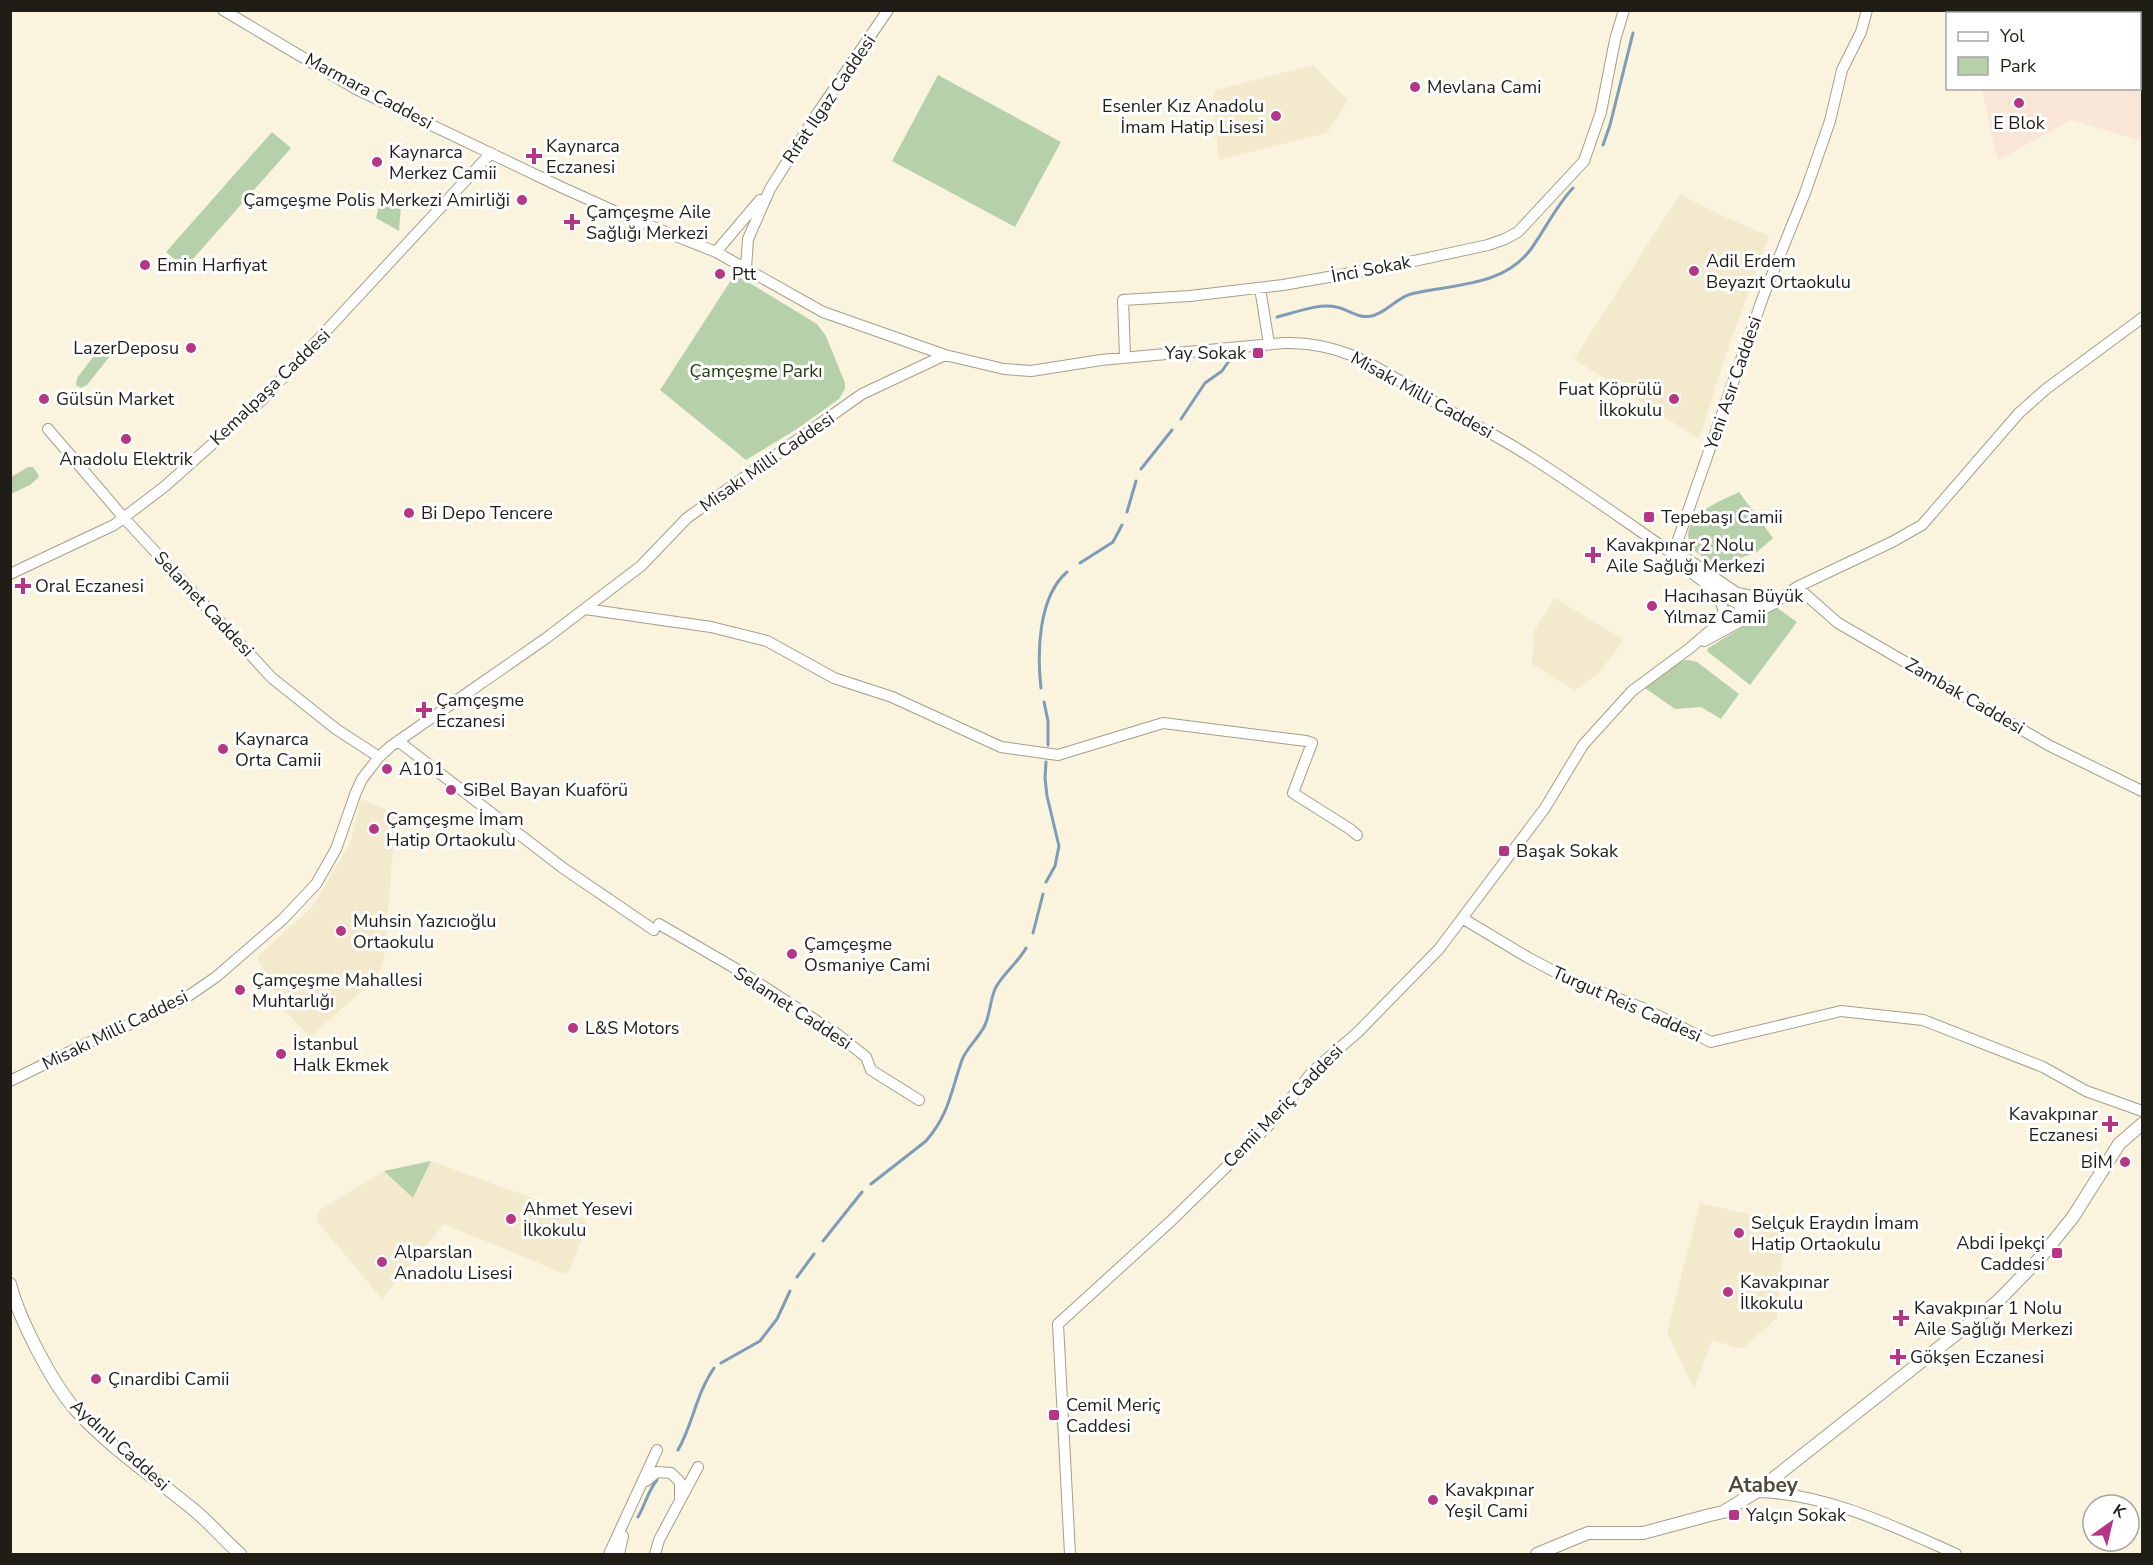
<svg xmlns="http://www.w3.org/2000/svg" width="2153" height="1565" font-family="'Nunito Sans',sans-serif">
<style>
.industrial{fill:#fae6d6}
.built{fill:#f3eacd}
.green{fill:#b6d1aa}
.lines{fill:none;stroke-linecap:round;stroke-linejoin:round}
.stream{stroke:#7e9bb7;stroke-width:3}
.tertiary-casing{stroke:#a49e8a;stroke-width:12}
.secondary-casing{stroke:#a49e8a;stroke-width:14}
.tertiary{stroke:#fff;stroke-width:10}
.secondary{stroke:#fff;stroke-width:12}
.poi-dot{fill:#b43684;stroke:#fff;stroke-width:2}
.labels{text-anchor:middle;dominant-baseline:central;stroke-width:6;stroke-linejoin:round;paint-order:stroke}
.poi-label{font-size:18px;fill:#201d16;stroke:#fff;text-anchor:start}
.street-label{font-size:18px;fill:#201d16;stroke:#fff}
.park-label{font-size:18px;fill:#1c3b08;stroke:#fff}
.quarter-label{font-size:21px;font-weight:bold;fill:#4f4a38;stroke:#fff}
</style>
<rect width="100%" height="100%" fill="#faf4df"/>
<!-- industrial -->
<path class="industrial" d="M1984,11H2142V141L2071,120L1999,160L1994,146L1982,89L2140,88V14H1984Z"/>
<!-- built -->
<path class="built" d="M1313,65L1348,100L1327,133L1219,160L1213,100L1216,90Z
M1680,194L1712,211L1769,236L1729,346L1699,439L1574,359Z
M1555,598L1624,640L1598,674L1574,690L1532,664L1534,631Z
M361,799L396,814L384,958L380,970L370,984L310,1037L282,1008L257,957L312,907L350,844Z
M431,1161L583,1217L587,1224L570,1270L565,1274L444,1224L382,1299L316,1220L317,1216L320,1210L384,1171Z
M1700,1203L1789,1223L1781,1266L1777,1318L1742,1349L1712,1340L1694,1389L1667,1332Z"/>
<!-- green -->
<path class="green" d="M938,75L1061,142L1015,227L892,161Z
M272,132L291,148L185,268L166,252Z
M380,202L401,205L399,231L376,218Z
M735,274L817,324L826,336L845,383V389L839,399L797,429L746,460L660,390Z
M100,348L110,356L87,385L81,388L76,385L77,378Z
M28,467H33L38,474L39,477L30,485L11,494V477Z
M1739,492L1773,538L1757,552L1735,560L1723,572L1692,549C1675,517 1717,503 1739,492Z
M1776,607L1797,622L1750,685L1707,651L1708,648Z
M1688,660L1697,662L1739,694L1721,719L1701,707L1675,709L1645,688L1681,661Z
M431,1161L413,1198L384,1171Z"/>
<g class="lines">
<!-- stream -->
<path class="stream" d="M1603,145L1610,125L1633,33
M1277,317C1294,313 1318,303 1336,307C1348,309 1358,319 1371,316C1385,314 1396,298 1411,294C1453,284 1503,287 1531,249C1546,228 1556,206 1573,188
M1181,419L1205,383L1222,371L1229,361
M1141,469L1172,430
M1127,512L1136,481
M1080,563L1113,542L1122,525
M1041,688C1037,653 1038,597 1067,572
M1044,702L1048,721V745
M1046,882L1055,866L1059,846L1047,796L1045,778L1046,762
M1033,933L1043,894
M871,1184L926,1141C949,1115 951,1091 962,1060C967,1047 979,1038 985,1025C990,1014 990,1001 995,989C1002,974 1018,963 1026,948
M823,1241L862,1192
M797,1277L814,1254
M721,1363L760,1341L777,1319L790,1291
M678,1450C693,1424 696,1394 714,1368
M638,1517C645,1505 648,1491 657,1480"/>
<defs>
<path id="tertiary" d="M223,10L356,89L561,187L623,215L716,252L823,312L945,355L1004,369L1031,371L1101,360L1284,343C1348,341 1386,374 1438,404C1468,422 1500,437 1529,456C1578,487 1625,521 1673,554L1683,556L1737,593L1752,596H1769
M716,252L760,200
M746,268L748,239L770,189L817,114L888,10
M1260,288L1269,344
M1125,357L1123,300L1190,296L1283,285L1391,266L1488,245L1505,239L1518,232L1584,161L1601,112L1615,40L1624,10
M48,429L124,518L272,678L336,729L379,757
M1673,554L1763,297L1805,193L1830,121L1842,70L1861,32L1867,10
M1673,554L1678,563C1700,578 1734,609 1761,610
M10,574L114,525L164,487L263,399L491,153
M1797,587L1838,623L2050,746L2142,791
M585,609L711,627L767,641L834,678L892,697L1001,747L1058,755L1163,723L1306,741L1312,743L1293,793L1350,829L1357,835
M1717,626L1750,605
M1704,641L1773,604L1797,587L1892,542L1922,525L2019,413L2046,389L2142,318
M398,741L563,868L654,930
M1462,918L1527,957L1572,981L1643,1008L1711,1042L1841,1011L1923,1020L2043,1067L2086,1091L2142,1111
M659,924L738,970L837,1034L866,1057L871,1070L919,1100
M10,1081L88,1043L181,1001L216,977L283,919L316,884L336,849L356,792L362,779L379,757L391,746L545,639L641,566L687,518L862,394L945,355
M646,1481L657,1472L671,1473L680,1482V1497
M1756,1492C1826,1493 1893,1526 1956,1554
M609,1554L657,1450
M619,1554L623,1536
M655,1554L659,1540L698,1467
M1070,1554L1058,1324L1171,1221L1270,1124L1313,1071L1358,1032L1439,949L1545,808L1583,745L1632,691L1690,648L1719,623L1723,615V608L1715,588"/>
<path id="secondary" d="M10,1284C19,1319 52,1383 75,1409C110,1448 154,1477 194,1510C210,1523 224,1540 240,1554
M1537,1554L1588,1533H1643L1710,1515L1723,1512L1756,1492L1998,1301L2040,1258L2073,1217L2119,1144L2142,1124"/>
</defs>
<!-- tertiary casing -->
<use href="#tertiary" class="tertiary-casing"/>
<!-- secondary casing -->
<use href="#secondary" class="secondary-casing"/>
<!-- tertiary -->
<use href="#tertiary" class="tertiary"/>
<!-- secondary -->
<use href="#secondary" class="secondary"/>
</g>
<!-- markers -->
<g class="poi-dot">
<circle cx="1415" cy="87" r="6"/>
<circle cx="2019" cy="103" r="6"/>
<circle cx="1276" cy="116" r="6"/>
<path d="M531 147h6v6h6v6h-6v6h-6v-6h-6v-6h6z"/>
<circle cx="377" cy="162" r="6"/>
<circle cx="522" cy="200" r="6"/>
<path d="M569 213h6v6h6v6h-6v6h-6v-6h-6v-6h6z"/>
<circle cx="145" cy="265" r="6"/>
<circle cx="1694" cy="271" r="6"/>
<circle cx="720" cy="274" r="6"/>
<circle cx="191" cy="348" r="6"/>
<rect x="1252" y="347" width="12" height="12" rx="3"/>
<circle cx="44" cy="399" r="6"/>
<circle cx="1674" cy="399" r="6"/>
<circle cx="126" cy="439" r="6"/>
<circle cx="409" cy="513" r="6"/>
<rect x="1643" y="511" width="12" height="12" rx="3"/>
<path d="M1590 546h6v6h6v6h-6v6h-6v-6h-6v-6h6z"/>
<path d="M20 577h6v6h6v6h-6v6h-6v-6h-6v-6h6z"/>
<circle cx="1652" cy="606" r="6"/>
<path d="M421 701h6v6h6v6h-6v6h-6v-6h-6v-6h6z"/>
<circle cx="223" cy="749" r="6"/>
<circle cx="387" cy="769" r="6"/>
<circle cx="451" cy="790" r="6"/>
<circle cx="374" cy="829" r="6"/>
<rect x="1498" y="845" width="12" height="12" rx="3"/>
<circle cx="341" cy="931" r="6"/>
<circle cx="792" cy="954" r="6"/>
<circle cx="240" cy="990" r="6"/>
<circle cx="573" cy="1028" r="6"/>
<circle cx="281" cy="1054" r="6"/>
<path d="M2107 1115h6v6h6v6h-6v6h-6v-6h-6v-6h6z"/>
<circle cx="2125" cy="1162" r="6"/>
<circle cx="511" cy="1219" r="6"/>
<circle cx="1739" cy="1233" r="6"/>
<rect x="2051" y="1247" width="12" height="12" rx="3"/>
<circle cx="382" cy="1262" r="6"/>
<circle cx="1728" cy="1292" r="6"/>
<path d="M1898 1309h6v6h6v6h-6v6h-6v-6h-6v-6h6z"/>
<path d="M1895 1348h6v6h6v6h-6v6h-6v-6h-6v-6h6z"/>
<circle cx="96" cy="1379" r="6"/>
<rect x="1048" y="1409" width="12" height="12" rx="3"/>
<circle cx="1433" cy="1500" r="6"/>
<rect x="1728" y="1509" width="12" height="12" rx="3"/>
</g>
<g class="labels">
<!-- poi labels -->
<g class="poi-label">
<text x="1427" y="87">Mevlana Cami</text>
<text x="1264" y="106" text-anchor="end">Esenler Kız Anadolu<tspan x="1264" dy="21">İmam Hatip Lisesi</tspan></text>
<text x="2019" y="123" text-anchor="middle">E Blok</text>
<text x="546" y="146">Kaynarca<tspan x="546" dy="21">Eczanesi</tspan></text>
<text x="389" y="152">Kaynarca<tspan x="389" dy="21">Merkez Camii</tspan></text>
<text x="510" y="200" text-anchor="end">Çamçeşme Polis Merkezi Amirliği</text>
<text x="586" y="212">Çamçeşme Aile<tspan x="586" dy="21">Sağlığı Merkezi</tspan></text>
<text x="1706" y="261">Adil Erdem<tspan x="1706" dy="21">Beyazıt Ortaokulu</tspan></text>
<text x="157" y="265">Emin Harfiyat</text>
<text x="732" y="274">Ptt</text>
<text x="179" y="348" text-anchor="end">LazerDeposu</text>
<text x="1246" y="353" text-anchor="end">Yay Sokak</text>
<text x="1662" y="389" text-anchor="end">Fuat Köprülü<tspan x="1662" dy="21">İlkokulu</tspan></text>
<text x="56" y="399">Gülsün Market</text>
<text x="126" y="459" text-anchor="middle">Anadolu Elektrik</text>
<text x="421" y="513">Bi Depo Tencere</text>
<text x="1661" y="517">Tepebaşı Camii</text>
<text x="1606" y="545">Kavakpınar 2 Nolu<tspan x="1606" dy="21">Aile Sağlığı Merkezi</tspan></text>
<text x="35" y="586">Oral Eczanesi</text>
<text x="1664" y="596">Hacıhasan Büyük<tspan x="1664" dy="21">Yılmaz Camii</tspan></text>
<text x="436" y="700">Çamçeşme<tspan x="436" dy="21">Eczanesi</tspan></text>
<text x="235" y="739">Kaynarca<tspan x="235" dy="21">Orta Camii</tspan></text>
<text x="399" y="769">A101</text>
<text x="463" y="790">SiBel Bayan Kuaförü</text>
<text x="386" y="819">Çamçeşme İmam<tspan x="386" dy="21">Hatip Ortaokulu</tspan></text>
<text x="1516" y="851">Başak Sokak</text>
<text x="353" y="921">Muhsin Yazıcıoğlu<tspan x="353" dy="21">Ortaokulu</tspan></text>
<text x="804" y="944">Çamçeşme<tspan x="804" dy="21">Osmaniye Cami</tspan></text>
<text x="252" y="980">Çamçeşme Mahallesi<tspan x="252" dy="21">Muhtarlığı</tspan></text>
<text x="585" y="1028">L&amp;S Motors</text>
<text x="293" y="1044">İstanbul<tspan x="293" dy="21">Halk Ekmek</tspan></text>
<text x="2098" y="1114" text-anchor="end">Kavakpınar<tspan x="2098" dy="21">Eczanesi</tspan></text>
<text x="2113" y="1162" text-anchor="end">BİM</text>
<text x="523" y="1209">Ahmet Yesevi<tspan x="523" dy="21">İlkokulu</tspan></text>
<text x="1751" y="1223">Selçuk Eraydın İmam<tspan x="1751" dy="21">Hatip Ortaokulu</tspan></text>
<text x="2045" y="1243" text-anchor="end">Abdi İpekçi<tspan x="2045" dy="21">Caddesi</tspan></text>
<text x="394" y="1252">Alparslan<tspan x="394" dy="21">Anadolu Lisesi</tspan></text>
<text x="1740" y="1282">Kavakpınar<tspan x="1740" dy="21">İlkokulu</tspan></text>
<text x="1914" y="1308">Kavakpınar 1 Nolu<tspan x="1914" dy="21">Aile Sağlığı Merkezi</tspan></text>
<text x="1910" y="1357">Gökşen Eczanesi</text>
<text x="108" y="1379">Çınardibi Camii</text>
<text x="1066" y="1405">Cemil Meriç<tspan x="1066" dy="21">Caddesi</tspan></text>
<text x="1445" y="1490">Kavakpınar<tspan x="1445" dy="21">Yeşil Cami</tspan></text>
<text x="1746" y="1515">Yalçın Sokak</text>
</g>
<!-- street labels -->
<g class="street-label">
<text transform="translate(369 91) rotate(28)">Marmara Caddesi</text>
<text transform="translate(829 99) rotate(-56)">Rıfat Ilgaz Caddesi</text>
<text transform="translate(1371 269) rotate(-11)">İnci Sokak</text>
<text transform="translate(1733 383) rotate(-71)">Yeni Asır Caddesi</text>
<text transform="translate(270 387) rotate(-44)">Kemalpaşa Caddesi</text>
<text transform="translate(1422 395) rotate(29)">Misakı Milli Caddesi</text>
<text transform="translate(767 462) rotate(-35)">Misakı Milli Caddesi</text>
<text transform="translate(204 604) rotate(47)">Selamet Caddesi</text>
<text transform="translate(1965 696) rotate(30)">Zambak Caddesi</text>
<text transform="translate(1627 1004) rotate(24)">Turgut Reis Caddesi</text>
<text transform="translate(793 1008) rotate(33)">Selamet Caddesi</text>
<text transform="translate(115 1030) rotate(-26)">Misakı Milli Caddesi</text>
<text transform="translate(1283 1106) rotate(-46)">Cemii Meriç Caddesi</text>
<text transform="translate(120 1445) rotate(42)">Aydınlı Caddesi</text>
</g>
<!-- park labels -->
<g class="park-label">
<text x="756" y="371">Çamçeşme Parkı</text>
</g>
<!-- quarter labels -->
<g class="quarter-label">
<text x="1763" y="1485">Atabey</text>
</g>
</g>
<!-- border -->
<rect width="2153" height="1565" fill="none" stroke="#201d16" stroke-width="24"/>
<!-- legend -->
<rect x="1946" y="12" width="195" height="78" fill="#ffffff" stroke="#a6a5a2" stroke-width="1.5"/>
<rect x="1958" y="32" width="30" height="9" fill="#ffffff" stroke="#a6a5a2" stroke-width="1.5"/>
<text x="2000" y="42" font-size="18" fill="#201d16">Yol</text>
<rect x="1958" y="57" width="30" height="18" fill="#b6d1aa" stroke="#a6a5a2" stroke-width="1.5"/>
<text x="2000" y="72" font-size="18" fill="#201d16">Park</text>
<!-- north arrow -->
<g transform="translate(2111 1523) rotate(34)"><circle r="28" fill="#ffffff" stroke="#a6a5a2" stroke-width="1.5"/>
<path d="M0-4.5L10 22L0 15L-10 22Z" fill="#b43684"/>
<text y="-9" font-size="16" font-weight="bold" text-anchor="middle" fill="#201d16">K</text>
</g>
</svg>
